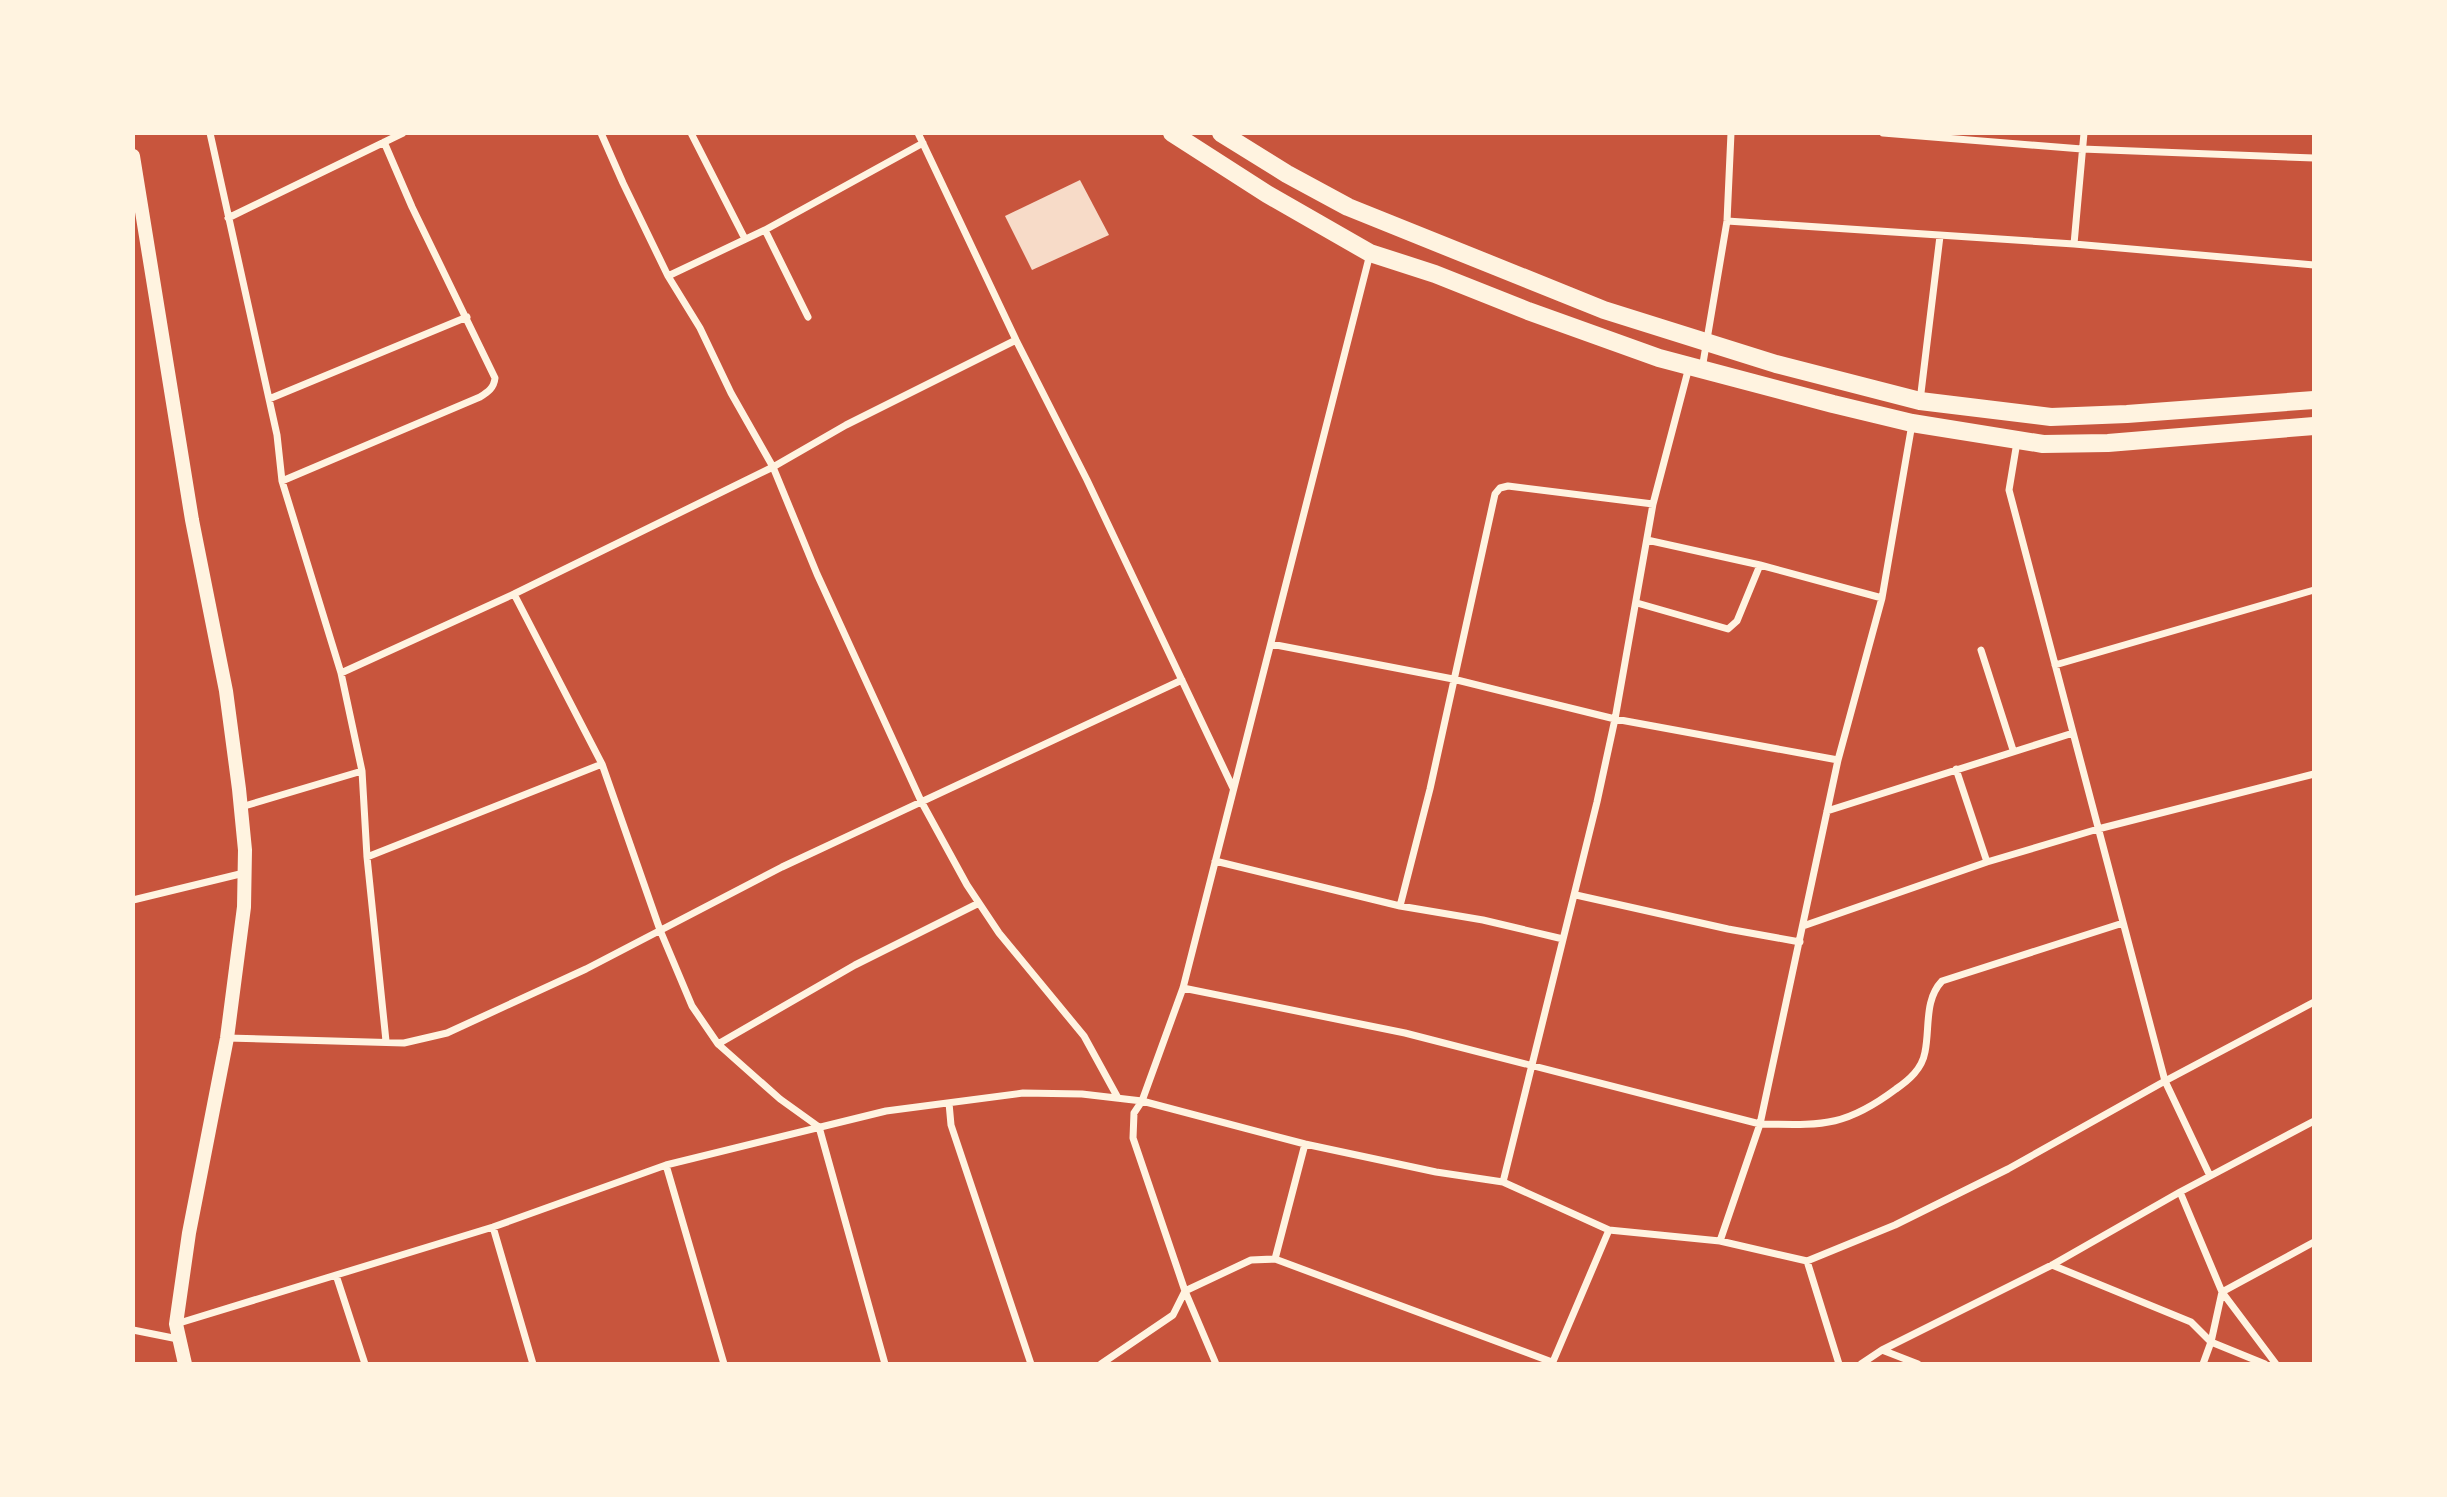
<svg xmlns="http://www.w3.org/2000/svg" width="2447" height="1497" font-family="Signika,sans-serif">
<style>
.building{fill:#f7dbc8}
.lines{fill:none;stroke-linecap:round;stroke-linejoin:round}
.minor{stroke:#fff3e0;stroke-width:7}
.secondary{stroke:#fff3e0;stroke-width:14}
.primary{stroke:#fff3e0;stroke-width:18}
</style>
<rect width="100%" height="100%" fill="#c8553d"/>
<!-- building -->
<path class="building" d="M1080,180L1109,235L1032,270L1005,216Z"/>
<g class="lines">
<!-- minor -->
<path class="minor" d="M210,133L277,435L282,481L341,673L362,771L367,857L386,1041
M601,133L623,183L668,276L700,328L731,393L773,467L817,574L921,801L967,885L999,933L1084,1036L1118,1098
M691,133L745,239
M918,133L1016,340L1087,480L1233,788
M1883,133L2082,149L2314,158
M228,218L403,133
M1727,221L2074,244L2314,265
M765,230L808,317
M2074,244L2084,133
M668,276L765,230L923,143
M1702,369L1727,221L1731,133
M269,399L467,317
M1920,401L1940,236
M2017,442L2009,490L2165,1081L2210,1176
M282,481L480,397C488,392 494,388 495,378L412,207L384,142
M1647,540L1760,565L1882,598
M514,594L602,764L660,930L692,1006L718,1044L780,1099L819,1127L885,1364
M1637,603L1728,629L1737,621L1760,565
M1271,644L1453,679L1615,719L1838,760
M1981,650L2013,750
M2055,665L2314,590
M341,673L514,594L773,467L846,425L1016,340
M1956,769L1987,862
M241,807L362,771
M1827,811L2073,733
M367,857L602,764
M1215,861L1400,906L1483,920L1563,939
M1576,895L1728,929L1800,942
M133,900L244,873
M1400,906L1430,789L1495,494L1500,488L1508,486L1653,504
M1803,926L1987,862L2098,829L2314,774
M1183,988L1405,1033L1760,1124C1821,1125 1844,1128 1896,1089C1909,1080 1922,1069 1925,1052C1930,1028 1924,1000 1942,981L2123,923
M227,1038L404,1043L447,1033L586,969L782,867L1182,680
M718,1044L855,965L979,903
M949,1103L951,1125L1031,1364
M666,1165L724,1364
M1503,1182L1597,802L1615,719L1653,504L1689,367
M2180,1192L2222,1292L2276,1364
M493,1227L533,1364
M1720,1241L1760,1124L1838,760L1882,598L1912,424
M1275,1259L1305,1144
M1807,1261L1839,1364
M2052,1265L2191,1322L2211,1342L2265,1364
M336,1275L365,1364
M176,1324L493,1227L666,1165L886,1111L1023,1093L1082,1094L1142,1101L1305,1144L1436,1172L1503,1182L1609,1230L1720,1241L1807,1261L1895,1225L2008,1169L2165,1081L2314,1002
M133,1330L178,1339
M1882,1350L2052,1265L2180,1192L2314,1121
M1101,1364L1173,1315L1185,1291L1251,1260L1275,1259L1552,1362
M1216,1364L1185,1291L1133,1138L1134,1113L1142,1101L1183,988L1370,254
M1552,1364L1609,1230
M1861,1364L1882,1350L1918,1364
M2203,1364L2211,1342L2222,1292L2314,1242"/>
<!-- secondary -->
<path class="secondary" d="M133,156L192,520L226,691L239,789L245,850L244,907L227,1038L189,1233L176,1324L185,1364"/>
<!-- primary -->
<path class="primary" d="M1172,133L1267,194L1370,253L1435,274L1528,311L1659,358L1833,404L1912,423L2043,444L2108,443L2314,426
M1221,133L1287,174L1348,207L1604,310L1776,364L1920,401L2051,417L2127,414L2314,400"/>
</g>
<!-- border -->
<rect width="2447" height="1497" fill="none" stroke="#fff3e0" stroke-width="270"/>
</svg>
